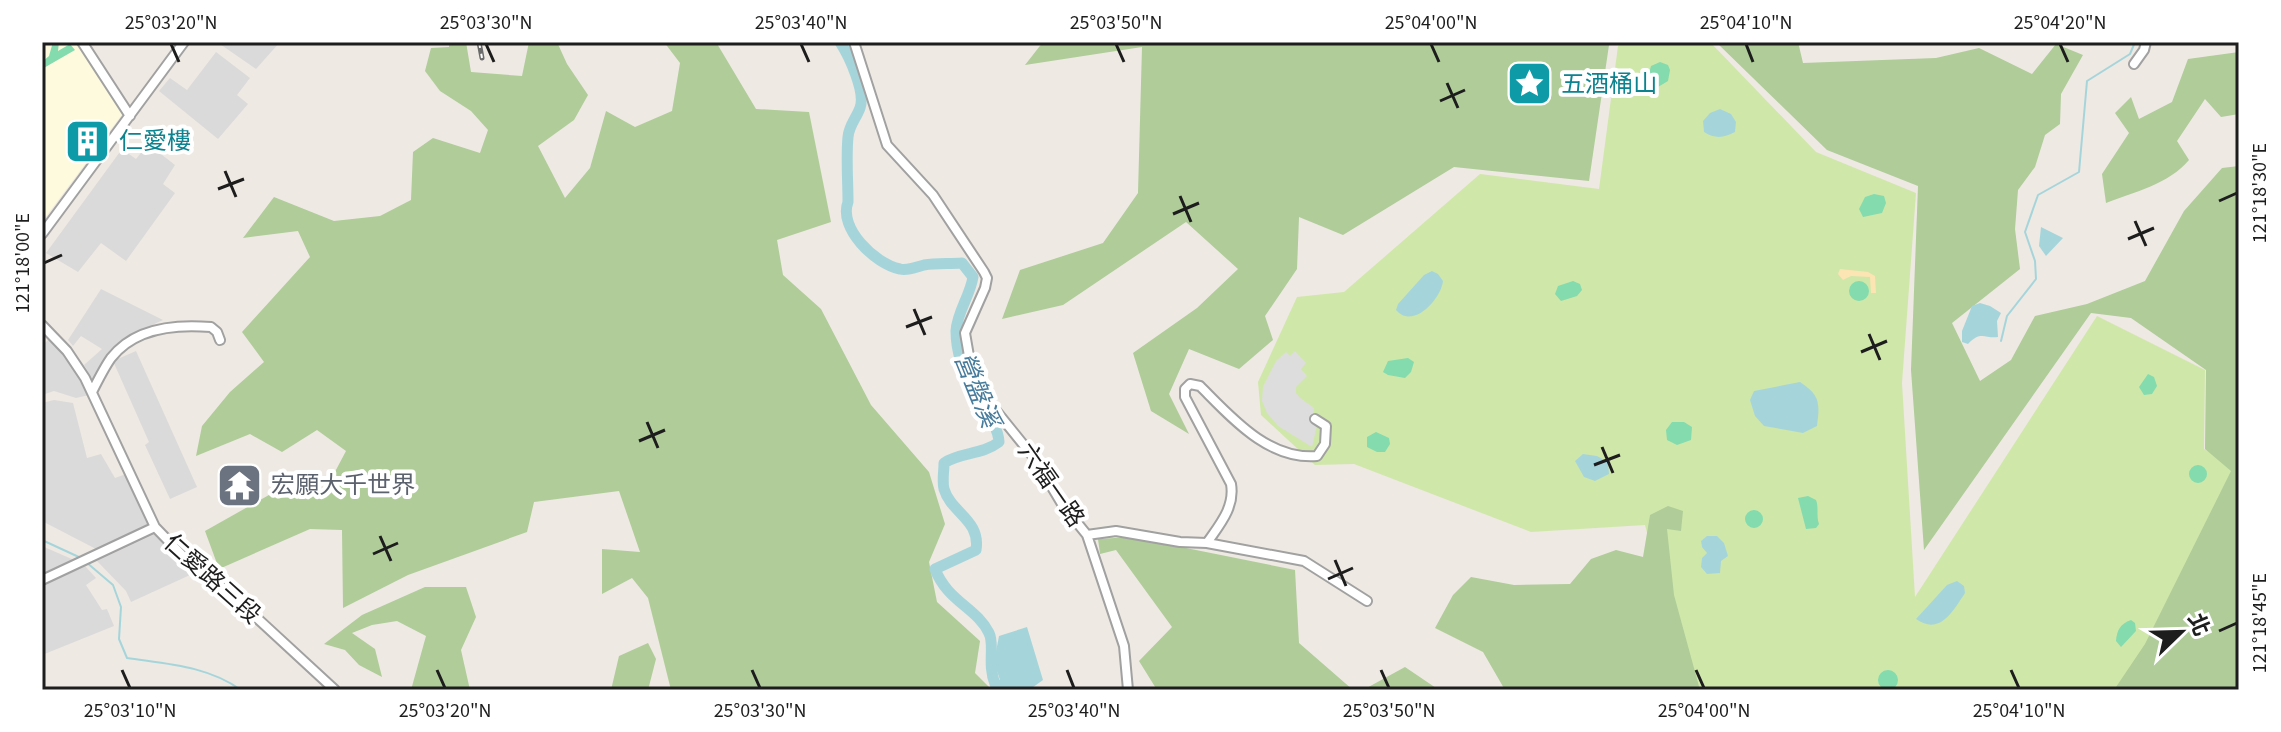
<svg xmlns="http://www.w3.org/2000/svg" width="2281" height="732" font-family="'Source Sans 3','Noto Sans TC',sans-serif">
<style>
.residential{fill:#dbdada}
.education{fill:#fefadd}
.grass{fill:#d0e7aa}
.forest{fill:#afcc99}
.sand{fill:#fde4b3}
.pitch{fill:#83dbae}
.parking{fill:#ddd}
.water{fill:#a5d5db}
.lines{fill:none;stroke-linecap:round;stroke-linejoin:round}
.stream{stroke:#a5d5db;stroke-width:2}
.river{stroke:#a5d5db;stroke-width:11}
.minor-casing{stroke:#a1a1a1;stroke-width:12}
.minor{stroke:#fff;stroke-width:8}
.rail-casing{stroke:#6b6b6b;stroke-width:5}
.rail{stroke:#fff;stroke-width:2;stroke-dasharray:6;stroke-linecap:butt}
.ticks{fill:none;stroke:#1d1d1d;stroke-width:3}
.labels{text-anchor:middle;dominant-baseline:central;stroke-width:8;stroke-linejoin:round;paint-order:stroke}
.culture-label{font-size:24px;fill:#0d838f;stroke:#fff;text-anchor:start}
.worship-label{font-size:24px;fill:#5b616d;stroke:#fff;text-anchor:start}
.street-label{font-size:24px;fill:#1d1d1d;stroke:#fff}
.water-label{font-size:26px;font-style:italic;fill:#477b9b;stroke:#fff}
.neatline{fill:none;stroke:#1d1d1d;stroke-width:3}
.ticks-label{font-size:20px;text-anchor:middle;fill:#1d1d1d}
</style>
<rect width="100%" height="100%" fill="#eee9e3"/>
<!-- residential -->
<path class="residential" d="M217,42H280L256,69Z
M216,52L250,78L237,95L248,104L218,139L159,91L170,78L187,90Z
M148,144L175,165L163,184L175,193L126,261L101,243L78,272L46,253L122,149L136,159Z
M101,289L163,320L124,338L110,352L94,382L84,365L102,349L81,336L73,346L68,340Z
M50,338L74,362L89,395L76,398L54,391L42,395V346Z
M136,351L197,487L170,499L145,445L149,442L113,361Z
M54,400L73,403L87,458L101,454L115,478L126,474L150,525L96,549L42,521V403Z
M155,534L190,575L131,602L126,591L97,561Z
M42,546L74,560L42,576Z
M85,566L96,578L86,585L102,610L107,609L114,626L42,655V585Z"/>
<!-- education -->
<path class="education" d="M42,42H81L124,112L42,222Z"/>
<!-- grass -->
<path class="grass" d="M1628,42H1710L1816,152L1916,193L1902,383L1915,597L2097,316L2205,370L2204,449L2239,470L2138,690H1689L1645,525L1531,532L1354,464L1315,465L1261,415L1258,382L1297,297L1344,292L1480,174L1599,189L1618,46Z"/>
<!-- forest -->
<path class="forest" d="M449,42H466L471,72L522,76L529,42H557L567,64L588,95L574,120L538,146L565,198L590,168L606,111L635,127L672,111L680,63L664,42H716L756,109L809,112L831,222L777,240L783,275L821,309L871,405L929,472L945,524L929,562L937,602L980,641L975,673L992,690H671L648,598L632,578L602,594V549L640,552L619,491L534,502L527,532L408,575L343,608L342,530L310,529L219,569L205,531L276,491L302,496L328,485L346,451L317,430L282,452L250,434L196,456L202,426L230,392L264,362L242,332L310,257L298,231L243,238L274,197L334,221L380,216L411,200L413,152L433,138L480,153L488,130L471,111L440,91L425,71L431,48L449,47Z
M1043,42H1616L1609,45L1589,181L1454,167L1343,235L1299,217L1297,269L1265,316L1273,340L1239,369L1189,349L1169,394L1189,434L1151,411L1133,353L1197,308L1238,269L1186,222L1063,305L1002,319L1020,270L1103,243L1138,193L1142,47L1025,65Z
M1716,42H1798L1803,63L1936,58L1979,48L2032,74L2056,44L2083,55L2061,94L2060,124L2045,135L2035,167L2018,190L2015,229L2020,269L1952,323L1980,381L2011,360L2035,316L2087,304L2145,281L2184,211L2222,168L2239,166V690H2114L2145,644L2231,471L2205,449L2206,370L2131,318L2091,313L1924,550L1911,370L1918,186L1827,150Z
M2239,52V114L2221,117L2205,99L2177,141L2189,160C2169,184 2134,192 2106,203L2102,174L2129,133L2115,113L2131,97L2139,119L2172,102L2188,59Z
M1668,506L1683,511L1681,531L1667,529L1674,595L1700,690H1505L1483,652L1435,628L1453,595L1471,577L1514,585L1570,584L1591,559L1616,550L1643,557L1650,515Z
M1131,537L1295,570L1299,643L1353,690H1157L1139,661L1172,627L1116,550L1100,554L1098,539Z
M425,587H466L476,617L461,650L470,690H411L426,636L397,621L372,625L352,633L375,649L382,677L359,665L345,650L324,644L362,615Z
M648,643L656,659L648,690H611L619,656Z
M1405,667L1439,690H1363Z"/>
<!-- sand -->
<path class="sand" d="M1840,269L1868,272L1875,276L1876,293H1871L1870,277L1851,276L1843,280L1838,274Z"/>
<!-- pitch -->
<path class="pitch" d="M53,42H59L58,51L70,44L75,50L42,69V62L49,56Z
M1660,62L1668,65L1670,70L1668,81L1658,87H1649L1647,81L1651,66Z
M1874,194L1884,196L1886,203L1882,213L1863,217L1859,209L1865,197Z
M1573,281L1580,284L1582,290L1577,296L1561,301L1555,294L1558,286Z
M1849 291a10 10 0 1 1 20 0a10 10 0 1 1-20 0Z
M1408,358L1414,362L1411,372L1405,378L1388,375L1383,372L1388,361Z
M2148,374L2154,377L2157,386L2152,394L2144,395L2139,387Z
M1672,422H1684L1692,427L1691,440L1677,445L1667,440L1666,430Z
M1376,432L1389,438L1390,444L1385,452H1377L1367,447V437Z
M2189 474a9 9 0 1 1 18 0a9 9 0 1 1-18 0Z
M1808,496L1816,500C1819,507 1816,516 1819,524L1816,528L1806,529L1798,498Z
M1745 519a9 9 0 1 1 18 0a9 9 0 1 1-18 0Z
M2131,620L2135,623L2136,631L2121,647L2116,641C2117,630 2120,624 2131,620Z
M1878 680a10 10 0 1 1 20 0a10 10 0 1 1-20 0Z"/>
<!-- parking -->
<path class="parking" d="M1295,351L1306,363L1301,369L1307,376L1296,387V393L1300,398L1314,408L1313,422L1317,425L1312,447L1278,426L1267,413L1262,401L1263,387L1276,361L1286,352L1290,356Z"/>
<!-- water -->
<path class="water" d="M1720,109L1731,114L1736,122L1735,132C1724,138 1715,139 1704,132L1703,121L1710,113Z
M2041,227L2063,238L2046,256L2039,246Z
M1432,271L1438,274L1443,281C1441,299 1413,330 1396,310L1398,304L1424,275Z
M1980,303L1990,306L2001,313L1997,321L1998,337C1985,339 1981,330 1968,344L1962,342V331L1972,306Z
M1800,382C1820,395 1820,403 1817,426L1803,433L1764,426L1755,416L1750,400L1754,391Z
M1583,454L1597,456L1608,462L1609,474L1595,481L1584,477L1575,461Z
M1707,536H1717L1724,543L1728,556L1721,561L1720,573L1707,574L1701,567L1702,558L1707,553L1702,547L1701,541Z
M1957,581L1964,586L1965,593C1953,611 1940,636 1916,619L1947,585Z
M1027,627L1043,680L1029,690L1001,683L994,662L999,636Z"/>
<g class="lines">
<!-- stream -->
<path class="stream" d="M2001,341L2007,316L2036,279L2035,261L2025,232L2038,195L2079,172L2087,81L2130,54L2135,42
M42,540L81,558
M86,562L113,585L121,607L119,639L127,658C167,664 208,666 241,690"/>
<!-- river -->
<path class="river" d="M840,42C849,56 866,92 860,108C856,119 849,125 848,137C846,158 848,181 848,202C838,228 875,264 900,269C908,271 916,267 924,265C936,263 949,264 962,263L973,277C970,296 957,312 956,331C956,353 966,379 976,398C985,412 998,425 999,442C982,455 961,452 944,463C944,472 942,481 944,489C951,513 981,520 976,550L935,569C947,601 977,608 989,633C995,645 987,664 995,684L1012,690"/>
<defs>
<path id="minor" d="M82,42L130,116
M854,42L887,145L933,195L984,272L987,278L985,288L965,333L969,356L993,407L1035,459L1062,504L1087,535L1124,646L1128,690
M2134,64L2144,50L2146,42
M42,234L184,42
M42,325L67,351L85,378L155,527L185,558L232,595L335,690
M92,392C98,380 104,368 111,358C134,328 176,324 211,327L217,332L220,340
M1087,535L1116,531L1180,542L1207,543C1220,524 1235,507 1231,484L1185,397V389L1190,384L1200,386C1232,418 1268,460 1317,456L1325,444L1326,426L1315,419
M1207,543L1304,561L1367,601
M42,580L155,527"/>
</defs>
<!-- minor casing -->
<use href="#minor" class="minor-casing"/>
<!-- minor -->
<use href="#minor" class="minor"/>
<defs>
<path id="rail" d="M479,42L482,58"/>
</defs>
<!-- rail casing -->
<use href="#rail" class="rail-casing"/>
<!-- rail -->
<use href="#rail" class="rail"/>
</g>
<!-- ticks -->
<path class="ticks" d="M171,44L179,62M486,44L494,62M801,44L809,62M1116,44L1124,62M1431,44L1439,62M1746,44L1753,62M2060,44L2068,62M1447,83L1458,108M1440,101L1465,90M225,171L236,197M218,189L244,179M1180,196L1191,222M2219,201L2237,193M1173,214L1199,203M2135,221L2146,246M2128,239L2154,228M44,263L62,255M914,309L925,335M906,327L932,317M1869,334L1880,360M1861,352L1887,341M647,422L658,448M639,441L665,430M1602,447L1613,473M1594,465L1620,455M380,536L391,561M373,554L398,543M1335,560L1346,586M1328,579L1353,568M2219,631L2237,623M122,670L130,688M437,670L445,688M752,670L760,688M1067,670L1074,688M1381,670L1389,688M1696,670L1704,688M2011,670L2019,688"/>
<!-- icons -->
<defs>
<symbol id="sight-square" viewBox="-11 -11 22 22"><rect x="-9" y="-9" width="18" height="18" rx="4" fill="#0f9aa8" stroke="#fff"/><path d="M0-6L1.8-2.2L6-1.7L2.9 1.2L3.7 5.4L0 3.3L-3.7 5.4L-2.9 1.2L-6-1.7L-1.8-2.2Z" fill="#fff"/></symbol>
<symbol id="building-square" viewBox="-11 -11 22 22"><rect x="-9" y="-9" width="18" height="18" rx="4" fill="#0f9aa8" stroke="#fff"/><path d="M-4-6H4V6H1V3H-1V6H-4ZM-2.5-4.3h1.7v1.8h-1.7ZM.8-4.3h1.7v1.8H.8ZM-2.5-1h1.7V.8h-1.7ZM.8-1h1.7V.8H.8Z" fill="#fff"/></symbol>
<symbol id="temple-square" viewBox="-11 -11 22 22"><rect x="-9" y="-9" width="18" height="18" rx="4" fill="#6b7280" stroke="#fff"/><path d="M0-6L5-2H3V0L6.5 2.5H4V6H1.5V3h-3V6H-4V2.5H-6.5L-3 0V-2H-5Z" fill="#fff"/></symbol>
</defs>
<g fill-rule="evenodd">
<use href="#sight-square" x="1504" y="58" width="51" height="51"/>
<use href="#building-square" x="62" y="116" width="51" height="51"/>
<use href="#temple-square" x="214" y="460" width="51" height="51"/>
</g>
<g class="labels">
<!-- culture labels -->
<g class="culture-label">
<text x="1561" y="84">五酒桶山</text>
<text x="119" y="141">仁愛樓</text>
</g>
<!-- worship labels -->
<g class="worship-label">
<text x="271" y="485">宏願大千世界</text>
</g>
<!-- street labels -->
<g class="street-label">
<text transform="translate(1051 485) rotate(55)">六福一路</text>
<text transform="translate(212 579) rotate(42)">仁愛路三段</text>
</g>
<!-- water labels -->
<g class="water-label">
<text transform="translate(977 390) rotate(68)">營盤溪</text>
</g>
</g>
<!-- border -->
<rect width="2281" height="732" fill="none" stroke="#ffffff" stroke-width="88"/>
<!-- north arrow -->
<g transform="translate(2181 632) rotate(67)" stroke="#ffffff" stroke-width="6" paint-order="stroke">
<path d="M0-6L14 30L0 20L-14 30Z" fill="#1d1d1d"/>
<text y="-12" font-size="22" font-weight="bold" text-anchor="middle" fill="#1d1d1d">北</text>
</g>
<rect x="44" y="44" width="2193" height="644" class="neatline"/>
<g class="ticks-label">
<text x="171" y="29">25°03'20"N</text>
<text x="486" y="29">25°03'30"N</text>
<text x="801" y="29">25°03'40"N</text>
<text x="1116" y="29">25°03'50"N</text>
<text x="1431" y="29">25°04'00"N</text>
<text x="1746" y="29">25°04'10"N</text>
<text x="2060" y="29">25°04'20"N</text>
<text transform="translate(2259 193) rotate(-90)" y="7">121°18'30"E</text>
<text transform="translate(22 263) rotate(-90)" y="7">121°18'00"E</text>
<text transform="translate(2259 623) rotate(-90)" y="7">121°18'45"E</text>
<text x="130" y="717">25°03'10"N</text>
<text x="445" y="717">25°03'20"N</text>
<text x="760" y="717">25°03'30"N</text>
<text x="1074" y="717">25°03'40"N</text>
<text x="1389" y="717">25°03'50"N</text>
<text x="1704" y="717">25°04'00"N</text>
<text x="2019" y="717">25°04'10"N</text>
</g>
</svg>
